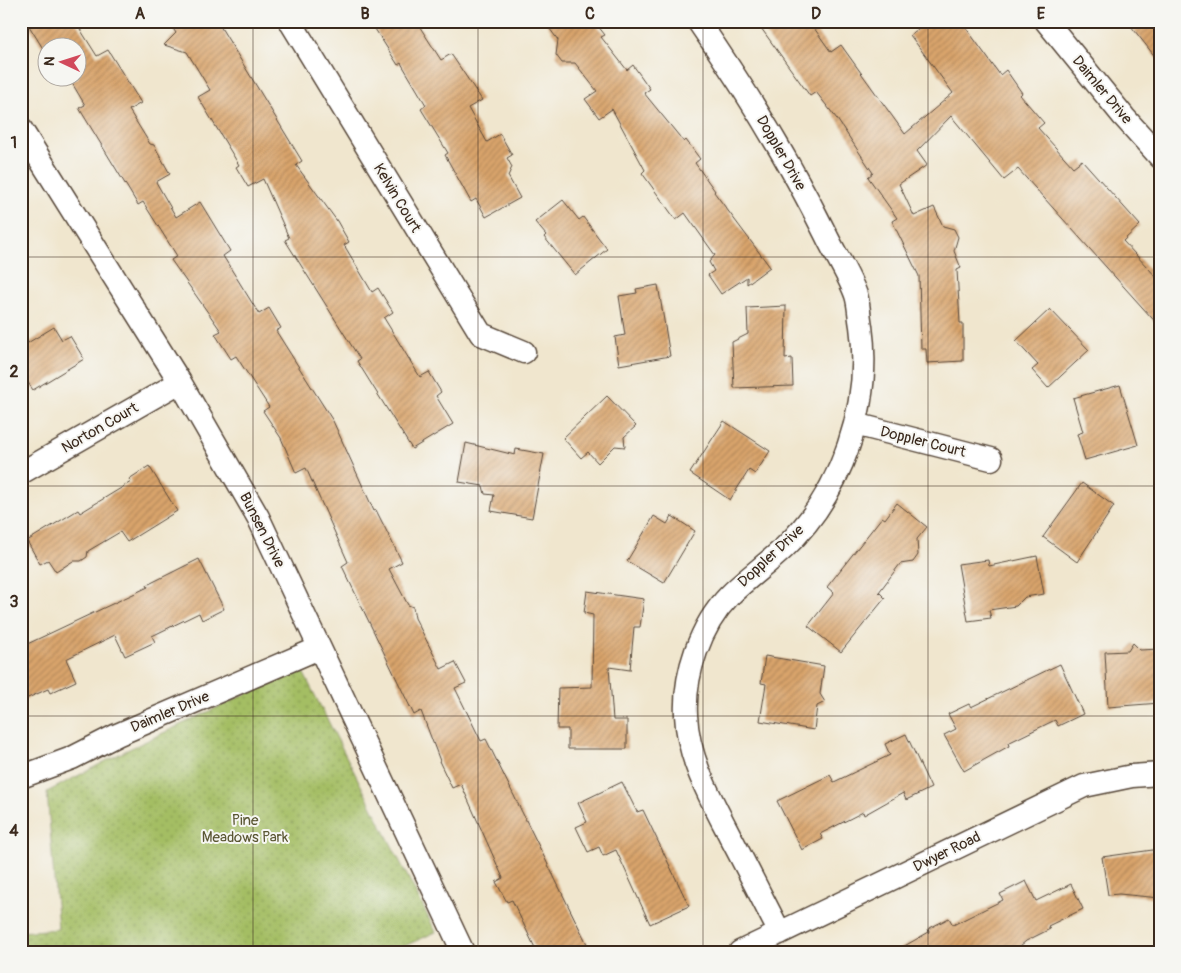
<svg xmlns="http://www.w3.org/2000/svg" width="1181" height="973" font-family="Pangolin,sans-serif">
<style>
.park{fill:url(#park-dots);stroke:#707441}
.building{fill:url(#building-hatch)}
.lines{fill:none;stroke-linecap:round;stroke-linejoin:round}
.minor-casing{stroke:#564638;stroke-width:25}
.minor{stroke:#fff;stroke-width:22}
.grid{fill:none;stroke:#3b2a1e;stroke-width:1;stroke-opacity:0.55}
.labels{text-anchor:middle;dominant-baseline:central;stroke-width:4;stroke-linejoin:round;paint-order:stroke}
.street-label{font-size:15px;fill:#3b2a1e;stroke:#f6f6f2}
.park-label{font-size:15px;fill:#5a5633;stroke:#f6f6f2}
.neatline{fill:none;stroke:#3b2a1e;stroke-width:2}
.grid-label{font-size:16px;text-anchor:middle;font-weight:bold;fill:#3b2a1e}
</style>
<defs>
<pattern id="park-dots" width="8" height="8" patternUnits="userSpaceOnUse" patternTransform="scale(1.25)"><rect width="8" height="8" fill="#a4be64"/><path d="M2 2h.1M6 6h.1" fill="none" stroke="#879b52" stroke-width="1.8" stroke-linecap="round"/></pattern>
<pattern id="building-hatch" width="6" height="6" patternUnits="userSpaceOnUse" patternTransform="scale(1.25)"><rect width="6" height="6" fill="#d9a46c"/><path d="M-1 1l2-2M0 6l6-6M5 7l2-2" fill="none" stroke="#b18658"/></pattern>
</defs>
<rect width="100%" height="100%" fill="#f6f6f2"/>
<filter id="ink" filterUnits="userSpaceOnUse"><feTurbulence type="fractalNoise" baseFrequency=".02" numOctaves="2"/><feDisplacementMap in="SourceGraphic" scale="10" xChannelSelector="R" yChannelSelector="G"/><feConvolveMatrix kernelMatrix="1 2 1 2 8 2 1 2 1" color-interpolation-filters="sRGB"/></filter>
<filter id="wash" filterUnits="userSpaceOnUse"><feTurbulence type="fractalNoise" baseFrequency=".0096" numOctaves="4" result="noise"/><feDisplacementMap in="SourceGraphic" scale="20" xChannelSelector="R" yChannelSelector="G"/><feGaussianBlur stdDeviation="1.12" result="paint"/><feColorMatrix in="noise" values="0 0 0 0 0 0 0 0 0 0 0 0 0 0 0 0 0 1.4 0 .05"/><feComposite in="paint" operator="in"/></filter>
<g filter="url(#wash)">
<rect width="100%" height="100%" fill="#f0e6ce"/>
<!-- park -->
<path class="park" d="M301,668L436,932L391,952H21V932L58,929L47,792L125,751Z"/>
<g id="blocks">
<!-- building -->
<path class="building" d="M26,21H75L97,56L108,50L141,103L129,110L150,144L154,145L170,174L156,182L176,217L200,202L230,251L223,256L259,314L269,308L281,328L276,331L333,421L374,511L376,510L402,562L389,569L408,605L413,607L415,618L441,669L455,662L466,683L455,688L481,741L486,739L591,952H537L512,900L507,902L496,882L503,878L461,784L452,788L439,761H440L421,711L414,715L342,566L348,562L306,468L296,473L281,438L263,411L269,407L236,356L231,359L215,334L221,331L171,260L177,256L143,202L138,205L79,108L85,105L69,78H78V48H48L47,55Z
M168,21H217L302,161L296,165L337,221L349,242L344,245L372,292L378,288L393,312L384,318L420,377L429,372L441,392L436,396L453,424L412,449L357,361L360,359L285,240L289,238L263,179L248,187L236,167L239,165L198,97L210,90L187,52L164,45L176,33Z
M370,21H416L441,60L451,54L482,100L468,108L487,142L500,134L512,155L507,158L512,167L508,176L520,198L486,217L476,199L471,202L445,155L448,153L421,109L426,105L401,63L398,65Z
M544,21H594L605,35L601,37L627,70L633,65L650,89L644,93L684,142L686,140L700,159L695,163L715,191L714,192L770,267L747,284V277L721,294L708,275L714,271L709,262L715,255L685,213L676,220L642,173L645,170L612,109L599,118L585,99L597,91L575,63H562L556,55L558,40Z
M756,21H809L831,52L841,45L905,134L953,93L910,35L929,21H961L1000,75L1006,70L1022,93L1020,95L1044,123L1038,128L1073,167L1082,160L1140,225L1123,241L1160,281V327L1018,169L1004,180L951,116L917,151L927,165L899,184L914,216L934,207L943,226L954,229L958,237L954,251L961,268L957,270L960,323H963V361L927,363L926,349H921L919,276L892,221L897,218L868,177L873,173L837,119L816,92L810,96Z
M1127,21H1160V63Z
M563,200L579,220L583,217L607,249L575,275L544,237L546,235L535,222Z
M658,285L670,356L619,365L615,337L625,335L619,296L637,293L636,289Z
M786,306L785,359L792,358L793,386L734,388L732,342L748,334L747,308Z
M1050,309L1089,350L1048,388L1032,370L1038,365L1016,341Z
M54,327L62,340L70,336L84,359L33,390L21,372V347Z
M1120,385L1138,445L1085,460L1077,434L1083,432L1073,398Z
M607,396L636,426L624,437L625,447L615,446L598,463L588,452L581,458L563,438Z
M724,421L770,451L755,474L749,470L730,500L690,473Z
M466,443L515,455L516,449L544,454L532,518L491,511L494,495L485,494L483,486L459,482Z
M149,466L177,511L127,542L120,532L88,551L87,557L81,561H73L56,572L48,560L40,564L27,541L78,510L80,513L131,482L129,479Z
M1082,483L1114,506L1077,562L1043,537Z
M897,503L927,527L917,539L918,555L913,562L900,564L879,592L885,598L841,652L808,626L834,593L827,587L882,517L885,519Z
M654,516L667,524L672,516L695,531L664,583L627,561Z
M1037,556L1044,594L1025,597L1016,606L989,610L991,618L968,621L958,564L988,560L989,566Z
M199,559L224,609L202,620L199,613L152,636L155,642L125,656L115,635L66,659L76,681L50,693L48,689L21,701V647L148,587L147,585Z
M587,591L644,599L640,627H634L630,670L609,667L613,720H627V749H568V729H557L558,688L592,687L593,615L584,613Z
M1133,643L1140,650L1160,649V703L1108,707L1105,652L1128,651Z
M765,656L824,666L820,694L825,702L817,706L814,730L760,721L766,684L761,683Z
M1060,664L1083,714L1058,726L1055,720L1008,743L1009,746L964,771L944,735L956,729L948,714L969,704L971,707Z
M906,734L931,788L906,800L903,793L864,815L863,812L820,834L823,839L802,850L777,801L830,775L834,782L890,755L885,744Z
M622,782L637,812L643,810L689,906L650,924L616,850L603,856L599,847L588,852L576,827L587,822L578,803Z
M1160,849V898L1119,894L1108,895L1102,857Z
M1026,881L1036,901L1071,884L1083,909L1048,926L1050,929L1026,941L1013,952H894L929,932L928,929L949,918L953,925L1003,900L1000,894Z"/>
</g>
</g>
<g filter="url(#ink)">
<use href="#blocks" fill-opacity="0" stroke="#564638" stroke-width="1"/>
<g class="lines">
<defs>
<path id="minor" d="M290,21L481,334L524,352
M698,21C745,89 789,160 826,235C835,254 849,275 856,295C859,304 859,316 861,326C872,405 842,493 784,548C766,565 746,579 729,596C700,626 684,674 686,715C688,759 710,797 730,836C747,868 763,900 780,933
M1046,21L1124,117L1160,157
M21,129L180,382L258,517L463,952
M855,424L991,459
M21,473L180,382
M21,777L72,758L117,735L319,648
M740,952L1084,786L1132,776L1160,774"/>
</defs>
<!-- minor casing -->
<use href="#minor" class="minor-casing"/>
<!-- minor -->
<use href="#minor" class="minor"/>
</g>
</g>
<!-- grid -->
<path class="grid" d="M253,21V952M478,21V952M703,21V952M928,21V952M21,257H1160M21,486H1160M21,716H1160"/>
<g class="labels">
<!-- street labels -->
<g class="street-label">
<text transform="translate(1102 90) rotate(50)">Daimler Drive</text>
<text transform="translate(781 153) rotate(60)">Doppler Drive</text>
<text transform="translate(397 198) rotate(59)">Kelvin Court</text>
<text transform="translate(100 428) rotate(-30)">Norton Court</text>
<text transform="translate(923 442) rotate(14)">Doppler Court</text>
<text transform="translate(262 530) rotate(63)">Bunsen Drive</text>
<text transform="translate(771 556) rotate(-43)">Doppler Drive</text>
<text transform="translate(170 712) rotate(-23)">Daimler Drive</text>
<text transform="translate(947 852) rotate(-26)">Dwyer Road</text>
</g>
<!-- park labels -->
<g class="park-label">
<text x="245" y="820">Pine<tspan x="245" dy="17">Meadows Park</tspan></text>
</g>
</g>
<!-- margin -->
<rect width="1181" height="973" fill="none" stroke="#f6f6f2" stroke-width="55"/>
<!-- north arrow -->
<g transform="translate(62 62) rotate(274)"><circle r="24" fill="#f6f6f2" stroke="#aba49d"/>
<path d="M0-4L9 19L0 12L-9 19Z" fill="#d1495b"/>
<text y="-8" font-size="14" font-weight="bold" text-anchor="middle" fill="#3b2a1e">N</text>
</g>
<rect x="28" y="28" width="1126" height="918" class="neatline"/>
<g class="grid-label">
<text x="140" y="19">A</text>
<text x="365" y="19">B</text>
<text x="590" y="19">C</text>
<text x="816" y="19">D</text>
<text x="1041" y="19">E</text>
<text x="14" y="148">1</text>
<text x="14" y="377">2</text>
<text x="14" y="607">3</text>
<text x="14" y="836">4</text>
</g>
</svg>
